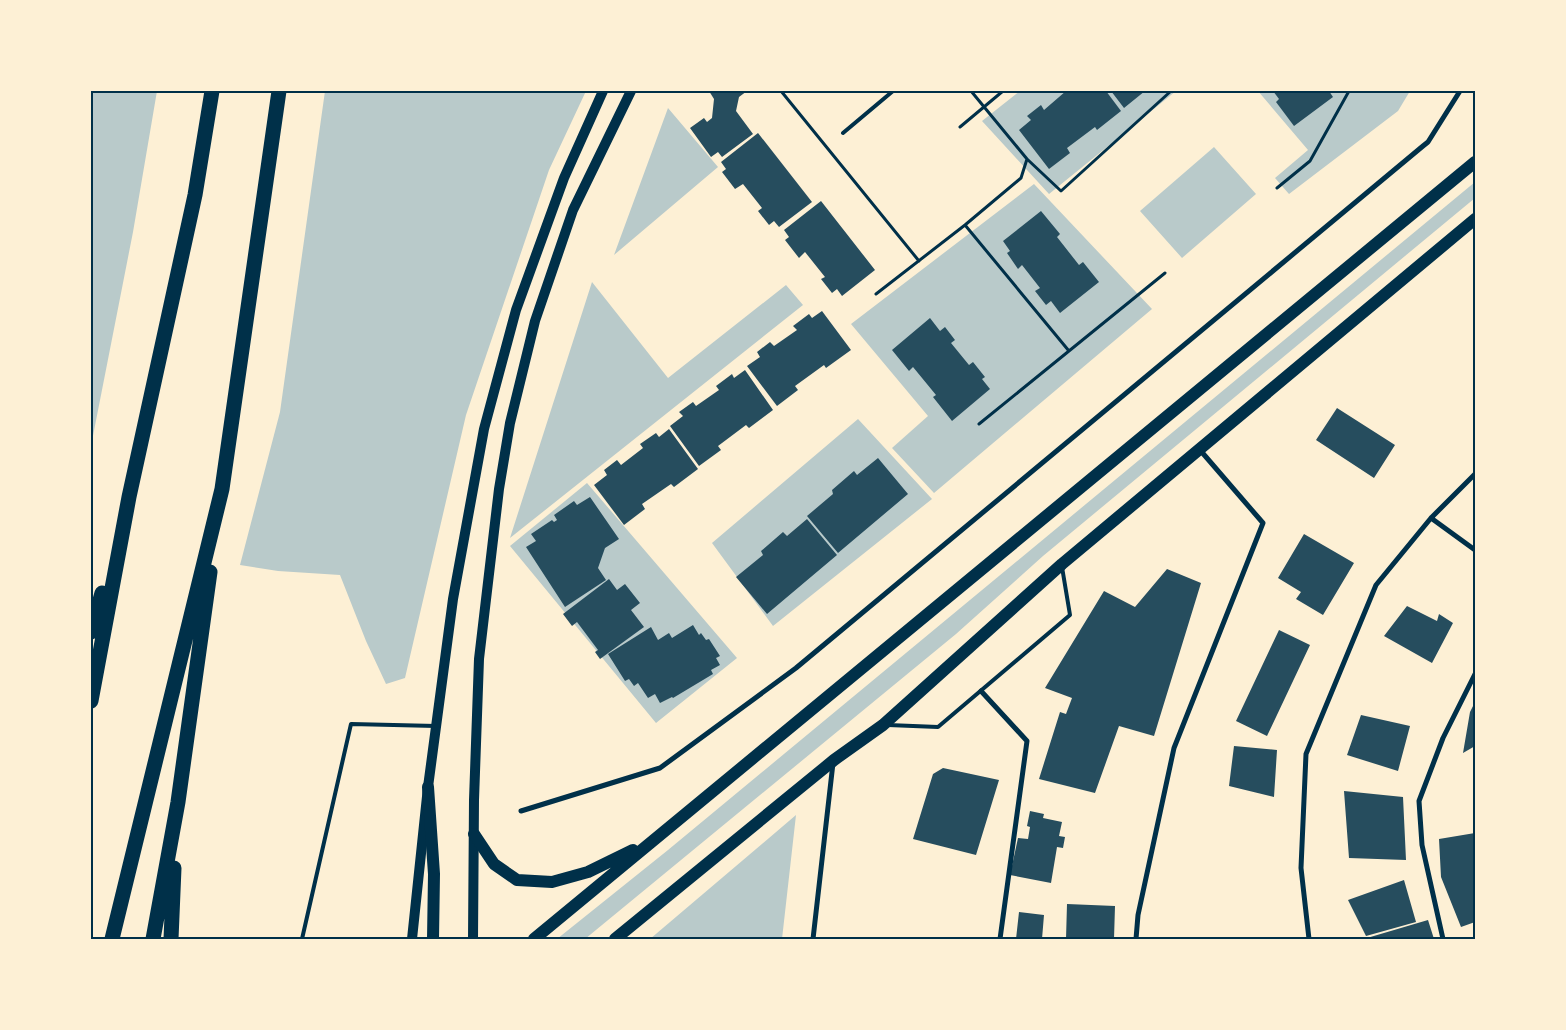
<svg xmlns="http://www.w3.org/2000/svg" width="1566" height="1030" font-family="Inter,sans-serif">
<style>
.green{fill:#b9caca}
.building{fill:#264d5e}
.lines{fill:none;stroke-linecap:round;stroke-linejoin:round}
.path{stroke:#003049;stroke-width:3}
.service{stroke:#003049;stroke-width:4}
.minor{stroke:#003049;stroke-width:5}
.secondary{stroke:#003049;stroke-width:10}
.primary{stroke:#003049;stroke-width:12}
.motorway{stroke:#003049;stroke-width:15}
.neatline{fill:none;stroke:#003049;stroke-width:2}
</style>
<rect width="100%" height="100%" fill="#fdf0d5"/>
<!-- green -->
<path class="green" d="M91,91H157L133,232L91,446Z
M325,91H586L549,170L466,415L405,678L386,684L366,641L340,575L278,571L240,565L280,412Z
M1020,91H1176L1049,194L982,121Z
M1258,91H1410L1398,111L1289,194L1275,178L1308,150Z
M668,108L718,167L614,255Z
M1214,147L1256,194L1182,258L1140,211Z
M1475,182V198L1043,556L956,634L585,939H557L668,850Z
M1034,184L1152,309L934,493L892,448L928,416L851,324Z
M592,282L668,378L786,285L803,305L510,538Z
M858,419L932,499L773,626L712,543Z
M587,483L737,658L656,723L510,546Z
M796,815L782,939H650Z"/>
<!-- building -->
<path class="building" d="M709,91H747L739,97L736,111L753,134L722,157L718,152L711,157L690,128L704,118L707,122L712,118L714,99Z
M1066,91H1106L1121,111L1097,130L1095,127L1067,148L1070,153L1049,169L1019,130L1031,120L1027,116L1041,105L1044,110Z
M1111,91H1145L1124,108Z
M1273,91H1329L1333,97L1294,126L1276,102L1279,99Z
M758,133L812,202L779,227L774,221L769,225L758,211L762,208L743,184L735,189L722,172L726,169L721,162Z
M821,201L875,270L842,296L837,289L832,293L821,279L825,277L805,252L799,258L785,240L789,237L784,230Z
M1041,211L1060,234L1057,237L1079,265L1083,262L1099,282L1060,313L1051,301L1046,305L1035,291L1040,288L1022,265L1018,269L1007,253L1010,251L1003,241Z
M822,311L851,350L826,368L824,365L795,386L798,390L777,406L747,366L760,357L757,352L770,342L774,346L797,330L793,326L809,314L812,318Z
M930,318L940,331L945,327L955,340L951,343L969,365L973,362L985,377L982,379L990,389L952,421L933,397L936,395L913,367L909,371L892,350Z
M745,370L773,410L749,428L746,425L718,446L721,450L699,466L670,426L683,416L679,412L693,402L696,406L719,390L716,386L732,374L734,378Z
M1337,408L1395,445L1374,478L1316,440Z
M669,429L698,469L674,487L671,484L642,504L645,509L624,525L594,485L607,475L604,470L617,460L621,465L643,448L640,444L656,433L659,437Z
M878,458L908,494L838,553L807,516L833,494L832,490L854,471L857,475Z
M590,497L619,539L605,548L598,568L606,580L565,607L526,547L536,541L531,534L552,520L554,522L557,520L554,515L574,501L577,505Z
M807,519L837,555L767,614L736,577L763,555L761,551L783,532L787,536Z
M1304,534L1354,563L1323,615L1296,599L1301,592L1278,578Z
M1167,569L1201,583L1154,736L1119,726L1095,793L1039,779L1060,712L1066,714L1072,698L1045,688L1104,591L1135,607Z
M609,579L617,590L625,584L640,603L631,610L644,627L600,659L595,652L598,650L577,622L572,626L563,614Z
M1407,606L1437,621L1439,614L1453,623L1432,663L1384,636Z
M693,625L699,635L701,633L706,640L709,639L720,656L716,658L720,665L711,670L713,674L673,698L672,697L660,703L655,694L648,698L638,683L634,686L629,679L625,681L608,654L651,627L658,640L669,633L672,638Z
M1279,630L1310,645L1267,736L1236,721Z
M1475,702V746L1463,753L1470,712Z
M1361,715L1410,726L1398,771L1347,755Z
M1234,746L1277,750L1274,797L1229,786Z
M943,768L999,780L976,855L913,839L933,774Z
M1344,791L1403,797L1406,860L1349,858Z
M1030,811L1044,814L1043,818L1062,822L1059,836L1065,837L1063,848L1057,847L1051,883L1010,875L1018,838L1028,839L1030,827L1027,826Z
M1475,833V922L1461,927L1441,877L1439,839Z
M1404,880L1416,922L1366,936L1348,900Z
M1067,904L1115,906L1114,939H1066Z
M1019,912L1044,915L1042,939H1016Z
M1428,920L1434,939H1368L1367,938Z"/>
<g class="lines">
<!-- path -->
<path class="path" d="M781,91L919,261
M960,127L1003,91
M1027,159L1061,191L1171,91
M1277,188L1310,161L1349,91
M965,225L1069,351
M876,294L965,225L1021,178L1027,159L971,91
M979,424L1165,273"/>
<!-- service -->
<path class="service" d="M843,133L893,91
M888,725L938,727L1070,615L1062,567
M302,939L351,724L436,726"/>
<!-- minor -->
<path class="minor" d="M1431,518L1475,550
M981,691L1027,741L1000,939
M521,811L660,768L796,668L1423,146L1428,142L1460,91
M813,939L833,763
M1136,939L1138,915L1174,748L1263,523L1200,450
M1309,939L1301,868L1306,754L1376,585L1431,518L1475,474
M1443,939L1422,845L1419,801L1443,738L1475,674"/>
<!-- secondary -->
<path class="secondary" d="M412,939L428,787L453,599L484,429L516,310L564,178L603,91
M473,939L474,800L479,659L499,489L510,423L535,321L573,210L631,91"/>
<!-- primary -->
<path class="primary" d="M428,787L434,874L433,939
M474,834L494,864L517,880L552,882L588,872L633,850
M534,939L1475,162
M615,939L834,760L883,725L1062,564L1475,219"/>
<!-- motorway -->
<path class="motorway" d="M91,632L102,593
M91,701L129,497L195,195L212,91
M112,939L222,489L279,91
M153,939L178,802L210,572
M171,939L174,868"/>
</g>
<!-- border -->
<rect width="1566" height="1030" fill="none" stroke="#fdf0d5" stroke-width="185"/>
<rect x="92" y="92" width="1382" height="846" class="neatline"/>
</svg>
